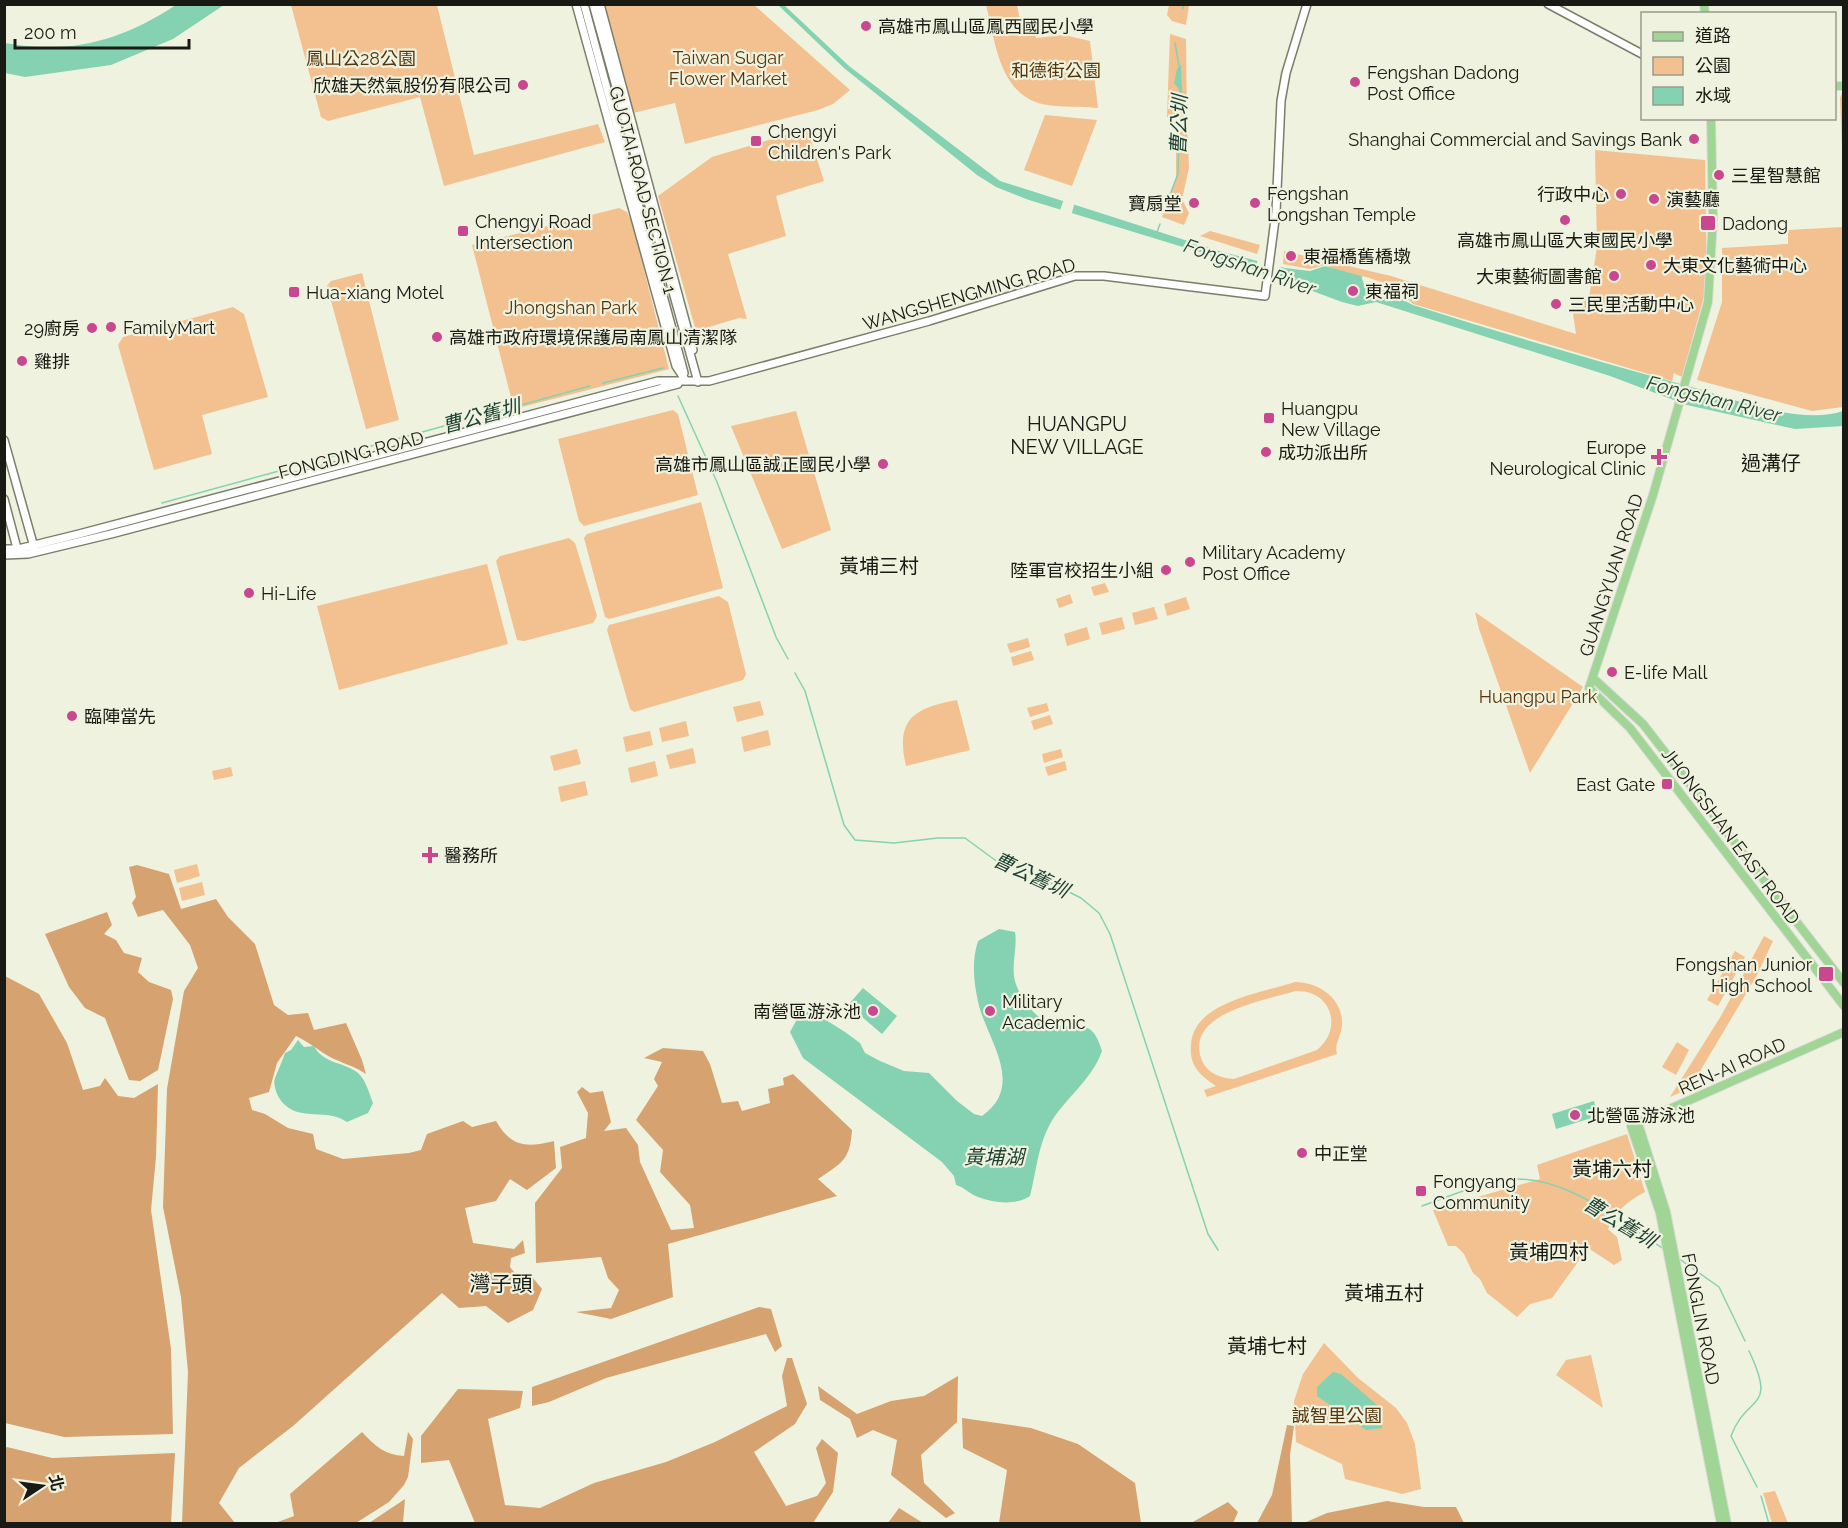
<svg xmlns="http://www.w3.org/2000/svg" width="1848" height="1528" font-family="Raleway,'Noto Sans TC',sans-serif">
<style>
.green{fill:#f3c08f;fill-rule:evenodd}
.forest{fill:#d6a26f}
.water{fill:#84d2b1}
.pier{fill:#eef2de}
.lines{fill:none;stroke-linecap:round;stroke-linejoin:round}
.stream{stroke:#84d2b1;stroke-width:1.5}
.secondary-casing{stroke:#7a7d6b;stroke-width:10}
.primary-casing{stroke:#dadad9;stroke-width:10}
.secondary{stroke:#fff;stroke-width:7}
.primary{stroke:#a0d596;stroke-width:8}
.poi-dot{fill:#c9478e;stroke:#eef2de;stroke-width:2}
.labels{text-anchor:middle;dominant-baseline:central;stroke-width:4.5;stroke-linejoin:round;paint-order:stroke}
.poi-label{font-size:18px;fill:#191a13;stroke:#eef2de;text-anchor:start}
.park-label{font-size:18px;fill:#57350c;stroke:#eef2de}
.street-label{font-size:18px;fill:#191a13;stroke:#eef2de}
.water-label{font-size:20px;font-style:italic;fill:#1c3f31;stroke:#eef2de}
.neighbourhood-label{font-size:20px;fill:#191a13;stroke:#eef2de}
.quarter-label{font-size:21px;fill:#191a13;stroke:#eef2de}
</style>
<rect width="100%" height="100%" fill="#eef2de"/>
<!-- green -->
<path class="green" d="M291,5H437L474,155L598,124L605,142L444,186L420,97L328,121L321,117Z
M605,5H754L850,90L833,104L818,110L685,144L675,103L633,113Z
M986,5H1017L1020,21L1032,20L1036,38L1064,35L1090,41L1098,108C1081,106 1060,108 1042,104C999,94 995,40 986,5Z
M1169,5H1189L1186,25L1172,21L1167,15Z
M1170,34L1186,39L1187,119L1167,117Z
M1843,91H1844L1843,172L1840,98Z
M1045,115L1097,120L1072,186L1024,170Z
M1176,123L1187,124L1189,168L1182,199L1189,213L1184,225L1162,217L1176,177Z
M802,130L808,131L824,181L776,196L786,236L728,254L747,319L739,318L696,331L658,196L712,157Z
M1595,150L1705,160L1707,285L1682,377L1674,373L1672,381L1413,304L1394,286L1363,276L1360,281L1325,265L1310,269L1283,264L1284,251L1391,276L1576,334L1571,300L1589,298L1597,247Z
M619,208L627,212L632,222L669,369L514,409L472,245Z
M1843,227V407L1812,411L1697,380L1722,302V248L1788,244V230Z
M1210,231L1260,245L1257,254L1200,236Z
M362,273L399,420L366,429L327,286L331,281Z
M233,307L244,314L268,397L202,415L212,454L154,470L118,345L123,337Z
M673,410L678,414L698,495L584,526L579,521L558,439Z
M796,411L831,530L782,549L731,426Z
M701,502L723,588L609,619L605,617L584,538L587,534Z
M569,538L575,543L597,616L593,623L524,641L517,640L496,561L500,556Z
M487,564L508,644L339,690L317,606Z
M1105,583L1109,592L1094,596L1091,587Z
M1070,594L1073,603L1059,608L1056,599Z
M719,596L728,602L746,674L743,680L634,712L630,709L607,630L609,625Z
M1186,597L1190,609L1167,616L1164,604Z
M1154,607L1158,619L1135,625L1132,613Z
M1475,612L1583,687L1530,773L1479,629Z
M1122,617L1125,629L1102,635L1099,623Z
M1087,627L1090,639L1067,646L1064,634Z
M1028,638L1030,647L1010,653L1007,644Z
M1031,651L1034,660L1013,666L1011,657Z
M957,700L970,750L906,766C895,719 914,708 957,700Z
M760,701L764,715L737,722L733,707Z
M1047,703L1049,711L1030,717L1027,708Z
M1050,715L1053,724L1034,730L1031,721Z
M686,721L689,736L662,742L659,728Z
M768,730L771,745L744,752L741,737Z
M650,731L653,745L626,752L623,737Z
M693,748L696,763L670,769L666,755Z
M577,749L581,764L554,771L550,756Z
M1061,749L1063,757L1044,763L1042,754Z
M655,761L658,776L631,783L628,768Z
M1065,761L1067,770L1048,776L1045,767Z
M231,767L233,776L214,780L212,771Z
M585,781L588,795L561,802L558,787Z
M197,864L200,876L177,883L174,870Z
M202,882L205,895L182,901L179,888Z
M1764,936L1773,941L1756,977L1690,1088L1670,1097L1721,1016Z
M1735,951L1745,957L1718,1006L1707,1000Z
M1295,982C1319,982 1344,999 1342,1026C1341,1036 1334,1044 1337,1054L1207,1097L1204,1090L1216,1086C1200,1075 1189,1066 1191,1045C1193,1002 1261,993 1295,982ZM1295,991C1331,989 1344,1028 1317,1050L1234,1079C1220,1078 1206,1073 1201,1058C1186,1012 1265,1001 1295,991Z
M1677,1042L1689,1050L1676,1075L1662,1067Z
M1627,1134L1645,1192C1629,1200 1614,1212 1608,1229L1617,1237L1622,1260L1614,1265L1588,1248L1552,1298L1530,1304L1517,1317L1487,1293L1480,1279L1473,1273L1464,1254L1456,1246H1448L1433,1210L1540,1179L1537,1165Z
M1324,1343L1358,1378L1396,1408L1407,1423L1415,1444L1421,1489L1402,1494L1345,1479L1342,1464L1296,1442L1294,1401L1303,1374Z
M1591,1355L1603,1408L1556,1375L1566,1360Z
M1775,1491L1788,1523H1772L1763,1493Z"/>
<!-- forest -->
<path class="forest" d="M137,865L169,874L181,909L216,899L228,917L255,944L274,1005L288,1015L308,1013L314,1030L346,1023L362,1060L366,1074C356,1067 350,1066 339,1061C326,1057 310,1042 296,1036L277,1063L269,1092L249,1098L252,1110L265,1114L288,1128L313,1134L316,1149L343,1159L409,1153L421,1150L427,1134L463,1121L472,1127L496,1121C511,1147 526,1148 554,1141L556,1168L527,1190L510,1179L496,1201L465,1208L473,1243L514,1249L523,1240L525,1253L511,1258L510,1267L518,1277L533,1278L542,1289L533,1310L508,1323L486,1306L459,1308L442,1293L293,1426L239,1468L219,1503L235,1523H182L188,1372L181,1297L163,1207L167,1089L184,991L198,968L190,945L163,910L138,917L132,903L136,897L129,867Z
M107,912L112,925L104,934L116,940L124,953L142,958L138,972L149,982L171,990L173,999L158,1070L140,1081L129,1080L105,1018L85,1008L69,987L45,934Z
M5,976L39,994L67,1043L83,1090L100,1086L105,1078L118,1096L134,1098L158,1084L156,1157L151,1210L171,1349L173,1434L64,1437L5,1423Z
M663,1048L703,1051L710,1064L722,1103L738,1101L742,1111L770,1103L768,1089L784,1085L783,1078L793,1074L852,1130C850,1160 842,1163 818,1179L837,1196L668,1244L673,1297L611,1319L576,1312L611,1308L619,1290L608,1278L601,1257L536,1263L535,1203L562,1168L560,1147L586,1138L588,1113L577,1092L582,1087L590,1093L603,1091L611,1122L604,1131L626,1128L638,1145L640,1162L671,1230L694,1228L690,1205L660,1172L663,1150L636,1120L658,1086L654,1079L662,1062L644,1058Z
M759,1307L771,1309L782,1346L775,1352L766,1334L606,1378L549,1402L532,1406V1387Z
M787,1358H792L807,1404L795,1424L754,1452L786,1506L817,1496L826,1483L816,1448L822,1439L838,1453L833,1492L813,1523H475L449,1460L421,1463V1436L458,1389L523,1391L520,1408L488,1419L505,1505L540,1508L594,1483L666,1462L715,1442L787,1406L782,1376Z
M958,1376L957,1422L921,1455L924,1483L955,1513L946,1518L891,1475L897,1440L873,1430L857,1438L850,1419L820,1400L818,1386L857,1414L891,1401L924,1396Z
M962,1418L1031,1428L1078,1444L1135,1483L1141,1523H999L1007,1470L963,1448Z
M1287,1425L1294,1426L1290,1455L1292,1523H1257L1272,1495Z
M362,1432C375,1446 385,1455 404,1456L408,1432L413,1439L408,1477L404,1485L389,1502L356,1523H275L294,1516L290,1494Z
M7,1447L52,1458L175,1453L171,1523H5L4,1450Z
M405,1499L403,1523H369Z
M1387,1501L1424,1507H1456L1464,1523H1304L1327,1513Z
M1228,1502L1238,1512L1233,1523H1191Z
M899,1508L923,1523H888Z"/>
<!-- water -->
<path class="water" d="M176,5H224L173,39L111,65L25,77L5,73V43C70,55 121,41 176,5Z
M778,5H784L849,66L1000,181L1219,251L1285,268L1310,271L1325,266L1361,276L1366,290H1384L1413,305C1504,334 1596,361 1688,386C1732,398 1800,426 1843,411V426L1795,429L1687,405L1610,376L1376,302L1358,306L1342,302L1245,266L1029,200L996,187L977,175L844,68Z
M1181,65L1182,93L1174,83L1177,69Z
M999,929L1015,932C1018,951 1009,968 1017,987C1023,1002 1038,1022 1056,1025C1082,1029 1092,1018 1102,1051C1092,1080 1065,1098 1050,1124C1038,1145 1036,1173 1030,1196C1014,1206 995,1203 978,1197C970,1194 964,1187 956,1185L954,1176L942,1162L803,1058L790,1032L801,1012H813L845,1032L860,1043L865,1053L880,1061L904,1071L929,1073L957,1101L974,1114L982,1116C1025,1086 989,1042 979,1006C974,984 971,963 978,941Z
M863,988L897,1016L882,1034L848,1005Z
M298,1040L304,1047L314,1046C323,1064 345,1062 358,1073C366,1080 369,1093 373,1103L368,1113L347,1122C325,1106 294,1125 278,1096C276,1092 273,1083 275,1078C278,1070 282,1062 285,1053L291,1050Z
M1594,1101L1598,1116L1556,1129L1552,1114Z
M1333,1372L1341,1374L1376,1404L1381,1409L1382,1428L1366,1430L1317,1396V1387Z"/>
<!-- pier -->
<path class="pier" d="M1064,199L1075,202L1071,216L1059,213Z
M1258,258L1281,263L1278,280L1255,272Z"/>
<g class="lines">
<!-- stream -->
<path class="stream" d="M1183,9V4
M1175,43L1179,66
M1166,205L1178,174L1180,89
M1157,232L1160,224
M603,383L663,368
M678,396L717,482L776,637L788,659
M371,446L590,386
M324,459L359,449
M162,503L279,471
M795,673L805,691L844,825L855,840L894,843L938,838H965L999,863L1027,871L1081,898L1099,913L1110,934L1208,1234L1218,1250
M1422,1206C1445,1198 1468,1188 1492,1182C1556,1166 1613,1217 1664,1249
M1678,1258L1719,1287L1745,1341
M1749,1351C1778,1412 1747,1393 1731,1436L1757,1487
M1761,1496L1769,1524"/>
<defs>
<path id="secondary" d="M576,4L676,366L686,381
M584,4L684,373
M593,4L698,382
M600,4L693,350
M1548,4L1642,54
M4,440L34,547
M4,499L18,552
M4,549H18L79,534L658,381H709L929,321L1075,276H1104L1265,296L1276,212L1281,101L1286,73L1307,4
M4,555L28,554L111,534L678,384"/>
<path id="primary" d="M1704,4L1705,14
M1834,86H1844
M1711,118L1713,219L1708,302L1653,495L1589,688L1630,728L1844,1006
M1594,679L1643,724L1844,983
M1638,1123L1666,1212L1727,1524
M1721,1524L1660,1213L1631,1126L1844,1032"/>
</defs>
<!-- secondary casing -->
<use href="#secondary" class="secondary-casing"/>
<!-- primary casing -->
<use href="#primary" class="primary-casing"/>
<!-- secondary -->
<use href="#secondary" class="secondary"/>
<!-- primary -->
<use href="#primary" class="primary"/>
</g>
<!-- markers -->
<g class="poi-dot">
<circle cx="866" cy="26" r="6"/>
<circle cx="1355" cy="82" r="6"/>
<circle cx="523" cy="85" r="6"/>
<circle cx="1694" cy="139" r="6"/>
<rect x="750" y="135" width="12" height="12" rx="3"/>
<circle cx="1719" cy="175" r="6"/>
<circle cx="1621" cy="194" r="6"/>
<circle cx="1654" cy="199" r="6"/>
<circle cx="1194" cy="203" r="6"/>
<circle cx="1255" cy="203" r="6"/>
<circle cx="1565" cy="220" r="6"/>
<rect x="1700" y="215" width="16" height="16" rx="3"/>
<rect x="457" y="225" width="12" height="12" rx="3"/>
<circle cx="1291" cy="256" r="6"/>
<circle cx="1651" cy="265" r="6"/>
<circle cx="1614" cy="276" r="6"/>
<circle cx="1353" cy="291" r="6"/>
<rect x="288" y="286" width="12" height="12" rx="3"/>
<circle cx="1556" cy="304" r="6"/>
<circle cx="111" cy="327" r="6"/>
<circle cx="92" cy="328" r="6"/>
<circle cx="437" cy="337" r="6"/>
<circle cx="22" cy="361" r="6"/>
<rect x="1263" y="412" width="12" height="12" rx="3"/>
<circle cx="1266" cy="452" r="6"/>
<path d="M1656 448h6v6h6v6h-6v6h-6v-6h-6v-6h6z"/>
<circle cx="883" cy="464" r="6"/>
<circle cx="1190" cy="562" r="6"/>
<circle cx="1166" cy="570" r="6"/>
<circle cx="249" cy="593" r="6"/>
<circle cx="1612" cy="672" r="6"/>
<circle cx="72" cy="716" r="6"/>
<rect x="1661" y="778" width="12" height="12" rx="3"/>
<path d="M427 846h6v6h6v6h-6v6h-6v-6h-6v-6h6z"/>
<rect x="1818" y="966" width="16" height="16" rx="3"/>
<circle cx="873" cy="1011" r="6"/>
<circle cx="990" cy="1011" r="6"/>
<circle cx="1575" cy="1115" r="6"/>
<circle cx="1302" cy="1153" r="6"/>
<rect x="1415" y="1185" width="12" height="12" rx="3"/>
</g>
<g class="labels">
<!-- poi labels -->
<g class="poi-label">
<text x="878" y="26">高雄市鳳山區鳳西國民小學</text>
<text x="1367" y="72">Fengshan Dadong<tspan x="1367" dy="21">Post Office</tspan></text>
<text x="511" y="85" text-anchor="end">欣雄天然氣股份有限公司</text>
<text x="768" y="131">Chengyi<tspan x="768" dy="21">Children's Park</tspan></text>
<text x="1682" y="139" text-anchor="end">Shanghai Commercial and Savings Bank</text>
<text x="1731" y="175">三星智慧館</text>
<text x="1267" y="193">Fengshan<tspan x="1267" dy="21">Longshan Temple</tspan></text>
<text x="1609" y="194" text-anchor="end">行政中心</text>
<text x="1666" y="199">演藝廳</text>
<text x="1182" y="203" text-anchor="end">寶扇堂</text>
<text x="475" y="221">Chengyi Road<tspan x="475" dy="21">Intersection</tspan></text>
<text x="1722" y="223">Dadong</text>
<text x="1565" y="240" text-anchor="middle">高雄市鳳山區大東國民小學</text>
<text x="1303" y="256">東福橋舊橋墩</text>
<text x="1663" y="265">大東文化藝術中心</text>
<text x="1602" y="276" text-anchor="end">大東藝術圖書館</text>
<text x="1365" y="291">東福祠</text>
<text x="306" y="292">Hua-xiang Motel</text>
<text x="1568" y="304">三民里活動中心</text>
<text x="123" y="327">FamilyMart</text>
<text x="80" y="328" text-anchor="end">29廚房</text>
<text x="449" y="337">高雄市政府環境保護局南鳳山清潔隊</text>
<text x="34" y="361">雞排</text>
<text x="1281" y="408">Huangpu<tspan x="1281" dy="21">New Village</tspan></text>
<text x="1646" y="447" text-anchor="end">Europe<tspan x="1646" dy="21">Neurological Clinic</tspan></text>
<text x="1278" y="452">成功派出所</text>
<text x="871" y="464" text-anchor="end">高雄市鳳山區誠正國民小學</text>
<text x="1202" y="552">Military Academy<tspan x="1202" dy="21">Post Office</tspan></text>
<text x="1154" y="570" text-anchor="end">陸軍官校招生小組</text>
<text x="261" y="593">Hi-Life</text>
<text x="1624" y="672">E-life Mall</text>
<text x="84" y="716">臨陣當先</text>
<text x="1655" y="784" text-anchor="end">East Gate</text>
<text x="444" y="855">醫務所</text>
<text x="1812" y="964" text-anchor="end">Fongshan Junior<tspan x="1812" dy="21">High School</tspan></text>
<text x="1002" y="1001">Military<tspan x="1002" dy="21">Academic</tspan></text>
<text x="861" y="1011" text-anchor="end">南營區游泳池</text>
<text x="1587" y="1115">北營區游泳池</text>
<text x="1314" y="1153">中正堂</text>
<text x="1433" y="1181">Fongyang<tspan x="1433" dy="21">Community</tspan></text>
</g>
<!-- park labels -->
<g class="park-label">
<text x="728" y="57">Taiwan Sugar<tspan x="728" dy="21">Flower Market</tspan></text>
<text x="361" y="58">鳳山公28公園</text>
<text x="1056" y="70">和德街公園</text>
<text x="571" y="307">Jhongshan Park</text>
<text x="1538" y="696">Huangpu Park</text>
<text x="1337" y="1415">誠智里公園</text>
</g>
<!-- street labels -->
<g class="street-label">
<text transform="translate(643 190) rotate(75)">GUOTAI ROAD SECTION 1</text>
<text transform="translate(969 294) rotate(-16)">WANGSHENGMING ROAD</text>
<text transform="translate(351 455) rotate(-14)">FONGDING ROAD</text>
<text transform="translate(1611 575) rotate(-72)">GUANGYUAN ROAD</text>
<text transform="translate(1731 836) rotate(53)">JHONGSHAN EAST ROAD</text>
<text transform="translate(1732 1066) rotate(-24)">REN-AI ROAD</text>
<text transform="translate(1701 1319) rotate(79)">FONGLIN ROAD</text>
</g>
<!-- water labels -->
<g class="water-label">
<text transform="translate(1179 125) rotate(-88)">曹公圳</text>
<text transform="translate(1250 267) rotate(19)">Fongshan River</text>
<text transform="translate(1714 399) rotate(14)">Fongshan River</text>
<text transform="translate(481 416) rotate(-15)">曹公舊圳</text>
<text transform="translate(1031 875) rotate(25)">曹公舊圳</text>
<text x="994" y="1157">黃埔湖</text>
<text transform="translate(1620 1222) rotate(31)">曹公舊圳</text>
</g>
<!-- neighbourhood labels -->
<g class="neighbourhood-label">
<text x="1077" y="424">HUANGPU<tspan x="1077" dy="23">NEW VILLAGE</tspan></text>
<text x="1771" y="463">過溝仔</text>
<text x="879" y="566">黃埔三村</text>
<text x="1612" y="1169">黃埔六村</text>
<text x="1549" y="1252">黃埔四村</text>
<text x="1384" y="1293">黃埔五村</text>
<text x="1267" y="1346">黃埔七村</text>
</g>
<!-- quarter labels -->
<g class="quarter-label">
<text x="501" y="1283">灣子頭</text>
</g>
</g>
<!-- border -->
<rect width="1848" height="1528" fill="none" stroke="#191a13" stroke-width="12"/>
<!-- legend -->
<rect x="1641" y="12" width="195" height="108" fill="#eef2de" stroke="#999c8d" stroke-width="1.5"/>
<rect x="1653" y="32" width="30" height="9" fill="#a0d596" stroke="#999c8d" stroke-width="1.5"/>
<text x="1695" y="42" font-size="18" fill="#191a13">道路</text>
<rect x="1653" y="57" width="30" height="18" fill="#f3c08f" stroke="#999c8d" stroke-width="1.5"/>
<text x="1695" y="72" font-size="18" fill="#191a13">公園</text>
<rect x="1653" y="87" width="30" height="18" fill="#84d2b1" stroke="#999c8d" stroke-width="1.5"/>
<text x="1695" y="102" font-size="18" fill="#191a13">水域</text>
<!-- north arrow -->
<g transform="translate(42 1486) rotate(77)" stroke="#eef2de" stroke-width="4.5" paint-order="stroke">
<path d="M0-4.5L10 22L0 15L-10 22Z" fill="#191a13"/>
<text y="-9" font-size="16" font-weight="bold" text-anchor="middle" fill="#191a13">北</text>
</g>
<!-- scale -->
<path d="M15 39v9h174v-9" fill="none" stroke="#191a13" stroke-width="3"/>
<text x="24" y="39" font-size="18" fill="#191a13" stroke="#eef2de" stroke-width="4.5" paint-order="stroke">200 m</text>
</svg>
